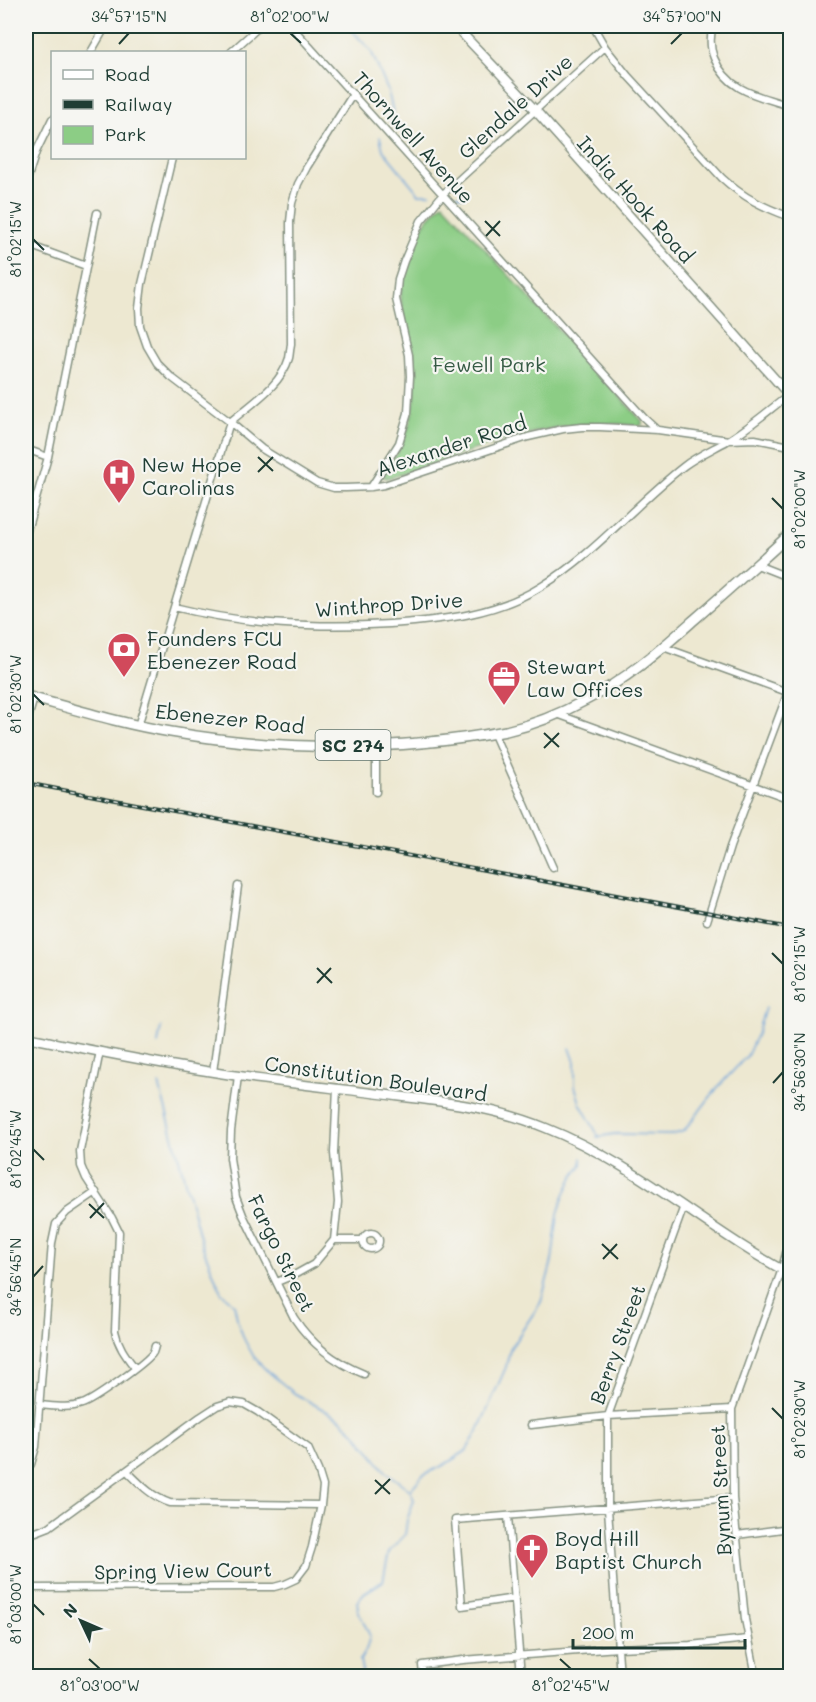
<svg xmlns="http://www.w3.org/2000/svg" width="816" height="1702" font-family="Mali,sans-serif">
<style>
.green{fill:#8ccd85;stroke:#56855c;stroke-width:1.5}
.lines{fill:none;stroke-linecap:round;stroke-linejoin:round}
.stream{stroke:#6ca3da;stroke-width:1.5}
.street-casing{stroke:#869282;stroke-width:9}
.secondary-casing{stroke:#869282;stroke-width:11}
.primary-casing{stroke:#869282;stroke-width:12}
.street{stroke:#fff;stroke-width:6}
.secondary{stroke:#fff;stroke-width:8}
.primary{stroke:#fff;stroke-width:9}
.rail-casing{stroke:#1f3d34;stroke-width:4}
.rail{stroke:#f6f6f2;stroke-width:1.5;stroke-dasharray:4.5;stroke-linecap:butt}
.ticks{fill:none;stroke:#1f3d34;stroke-width:2}
.labels{text-anchor:middle;dominant-baseline:central;stroke-width:4.5;stroke-linejoin:round;paint-order:stroke}
.shield{fill:#f6f6f2;stroke:#60746d;stroke-width:1.5}
.shield-label{font-size:18px;font-weight:bold;fill:#1f3d34}
.street-label{font-size:20px;fill:#1f3d34;stroke:#f6f6f2}
.park-label{font-size:20px;fill:#355a44;stroke:#f6f6f2}
.poi-label{font-size:20px;fill:#1f3d34;stroke:#f6f6f2;text-anchor:start}
.neatline{fill:none;stroke:#1f3d34;stroke-width:2}
.ticks-label{font-size:15px;text-anchor:middle;fill:#1f3d34}
</style>
<rect width="100%" height="100%" fill="#f6f6f2"/>
<filter id="ink" filterUnits="userSpaceOnUse"><feTurbulence type="fractalNoise" baseFrequency=".0167" numOctaves="2"/><feDisplacementMap in="SourceGraphic" scale="12" xChannelSelector="R" yChannelSelector="G"/><feConvolveMatrix kernelMatrix="1 2 1 2 8 2 1 2 1" color-interpolation-filters="sRGB"/></filter>
<filter id="wash" filterUnits="userSpaceOnUse"><feTurbulence type="fractalNoise" baseFrequency=".008" numOctaves="4" result="noise"/><feDisplacementMap in="SourceGraphic" scale="24" xChannelSelector="R" yChannelSelector="G"/><feGaussianBlur stdDeviation="1.35" result="paint"/><feColorMatrix in="noise" values="0 0 0 0 0 0 0 0 0 0 0 0 0 0 0 0 0 1.4 0 .05"/><feComposite in="paint" operator="in"/></filter>
<g filter="url(#wash)">
<rect width="100%" height="100%" fill="#ede8d1"/>
<!-- green -->
<path class="green" d="M443,203L642,421V425L638,426C565,416 510,439 442,460C424,466 404,476 385,478L383,475C411,438 421,398 413,352C409,333 400,313 401,293C401,276 415,239 424,224C429,216 437,209 443,203Z"/>
<g class="lines">
<!-- stream -->
<path class="stream" d="M348,26L371,51L388,91L393,112L389,121
M380,137L383,150L419,194H430
M456,195L463,197
M158,1044L161,1027
M570,1048L575,1062V1086L580,1103L599,1137
M159,1084L202,1245L221,1292L234,1304L238,1323L245,1341L254,1357L266,1370L294,1393L340,1419L356,1434L387,1473L410,1490L414,1500L407,1520L405,1535L389,1552L383,1581L364,1593L357,1602L359,1612L370,1636L366,1650L360,1660L363,1676
M597,1137L615,1134L672,1135L684,1131L718,1087L747,1056L757,1034L765,1008
M410,1490L423,1475L444,1465L466,1451L477,1433L506,1367L510,1349L541,1302L552,1261L558,1214L564,1195L573,1177L582,1165V1158"/>
</g>
</g>
<g filter="url(#ink)">
<g class="lines">
<defs>
<path id="street" d="M291,26L644,418L657,430
M593,26L605,47L628,76L722,178C744,198 763,207 790,217
M713,26C710,36 710,48 714,58C728,92 759,96 790,106
M464,35L473,26
M91,52L106,26
M231,52L260,26
M172,158L142,284L139,308L140,326L147,346L157,363L171,377L230,422L262,449L317,483L334,488H346L371,487L384,485L528,437L563,429L582,427H600L658,430L729,440L755,439L790,446
M26,183L36,152L52,119
M26,244L86,266
M26,449L48,457
M371,487L399,443L408,413L410,376L409,355L396,299L398,279L404,261L421,221L443,194L605,47
M26,534L48,457L97,213
M757,565L790,578
M174,607C247,625 315,628 390,624C443,620 496,615 542,586C596,553 635,504 684,466C697,456 713,449 727,441C749,428 769,410 789,395
M663,647L790,693
M557,714L790,799
M26,725L34,698
M138,726L230,422C251,404 281,386 289,358C290,354 290,348 291,344L290,222L292,203L298,184L307,167L353,94
M493,732L553,868
M376,792V745
M707,921L730,847L788,692
M100,1051L80,1151L81,1166L86,1178L112,1218L119,1232L115,1331C118,1346 126,1356 135,1368
M213,1072L238,886
M238,1076L231,1131L230,1158L236,1197L243,1215L294,1318C312,1345 334,1362 364,1374
M363 1241a8 8 0 1 1 16 0a8 8 0 1 1-16 0Z
M334,1240H362
M277,1282L296,1274L314,1264L334,1240L338,1202L334,1153L337,1088
M39,1405C53,1406 68,1409 82,1404C93,1401 144,1364 152,1354C154,1352 154,1349 155,1346
M531,1425L608,1416L732,1409
M127,1471C140,1484 152,1497 170,1503L321,1505
M26,1472L31,1464L36,1447L52,1243L56,1224L67,1212L96,1192
M508,1516L521,1676
M26,1533L36,1532L49,1527L200,1417L217,1406L230,1402L244,1404L258,1412L308,1448L318,1470L323,1486L321,1505L312,1547L306,1566L296,1579L285,1584L274,1587L26,1588
M737,1535L790,1528
M515,1598L462,1606L455,1520L733,1498
M423,1676L422,1665L463,1660L618,1648L690,1645L748,1639
M620,1676L608,1509V1416L684,1206
M756,1676L745,1619L733,1498L732,1409L782,1269L790,1237"/>
<path id="secondary" d="M455,26L535,110L790,396
M26,1037C96,1051 167,1066 239,1076C291,1084 344,1089 396,1096C448,1102 498,1108 546,1128C635,1163 707,1230 790,1274"/>
<path id="primary" d="M26,696C74,709 122,724 171,732C280,751 397,752 506,731C533,725 562,713 586,700C628,679 661,649 695,619C727,591 759,563 790,534"/>
</defs>
<!-- street casing -->
<use href="#street" class="street-casing"/>
<!-- secondary casing -->
<use href="#secondary" class="secondary-casing"/>
<!-- primary casing -->
<use href="#primary" class="primary-casing"/>
<!-- street -->
<use href="#street" class="street"/>
<!-- secondary -->
<use href="#secondary" class="secondary"/>
<!-- primary -->
<use href="#primary" class="primary"/>
<defs>
<path id="rail" d="M26,783L790,928"/>
</defs>
<!-- rail casing -->
<use href="#rail" class="rail-casing"/>
<!-- rail -->
<use href="#rail" class="rail"/>
</g>
</g>
<!-- ticks -->
<path class="ticks" d="M290,33L301,43M119,44L129,33M671,44L682,33M485,221L500,236M486,236L500,221M33,239L44,250M258,457L273,471M258,472L273,457M772,498L783,509M33,694L44,705M544,733L559,747M544,748L559,733M772,953L783,964M317,968L332,983M317,983L331,968M773,1083L783,1072M33,1149L44,1160M89,1204L104,1218M90,1218L104,1203M602,1244L618,1259M603,1259L617,1244M33,1277L43,1266M772,1408L783,1419M375,1480L390,1494M375,1494L390,1479M33,1604L44,1615M89,1659L100,1669M560,1659L571,1669"/>
<!-- icons -->
<defs>
<symbol id="hospital-pin" viewBox="-11 -11 22 30"><path d="M0 17L-7.5 6A9.5 9.5 0 1 1 7.5 6Z" fill="#d1495b" stroke="#f6f6f2"/><path d="M-5-5h3v3.5h4V-5h3V5h-3V1.5h-4V5h-3Z" fill="#fff"/></symbol>
<symbol id="bank-pin" viewBox="-11 -11 22 30"><path d="M0 17L-7.5 6A9.5 9.5 0 1 1 7.5 6Z" fill="#d1495b" stroke="#f6f6f2"/><path d="M-6-4H6V4H-6ZM0-2.3a2.3 2.3 0 1 0 0 4.6a2.3 2.3 0 1 0 0-4.6Z" fill="#fff"/></symbol>
<symbol id="office-pin" viewBox="-11 -11 22 30"><path d="M0 17L-7.5 6A9.5 9.5 0 1 1 7.5 6Z" fill="#d1495b" stroke="#f6f6f2"/><path d="M-6-3h4V-5.5h4V-3h4V5H-6ZM-1-4.5V-3h2v-1.5ZM-6 0V1H6V0Z" fill="#fff"/></symbol>
<symbol id="church-pin" viewBox="-11 -11 22 30"><path d="M0 17L-7.5 6A9.5 9.5 0 1 1 7.5 6Z" fill="#d1495b" stroke="#f6f6f2"/><path d="M-1.2-6h2.4v3.5h3.3v2.4h-3.3V6h-2.4V-.1h-3.3v-2.4h3.3Z" fill="#fff"/></symbol>
</defs>
<g fill-rule="evenodd">
<use href="#hospital-pin" x="100" y="456" width="38" height="52"/>
<use href="#bank-pin" x="105" y="630" width="38" height="52"/>
<use href="#office-pin" x="485" y="658" width="38" height="52"/>
<use href="#church-pin" x="513" y="1531" width="38" height="52"/>
</g>
<g class="labels">
<!-- shield labels -->
<rect class="shield" x="315.5" y="730" width="75" height="30" rx="4.5"/>
<g class="shield-label">
<text x="353" y="745">SC 274</text>
</g>
<!-- street labels -->
<g class="street-label">
<text transform="translate(515 106) rotate(-42)">Glendale Drive</text>
<text transform="translate(414 137) rotate(48)">Thornwell Avenue</text>
<text transform="translate(636 199) rotate(48)">India Hook Road</text>
<text transform="translate(451 445) rotate(-18)">Alexander Road</text>
<text transform="translate(389 604) rotate(-4)">Winthrop Drive</text>
<text transform="translate(230 718) rotate(6)">Ebenezer Road</text>
<text transform="translate(376 1078) rotate(8)">Constitution Boulevard</text>
<text transform="translate(282 1253) rotate(64)">Fargo Street</text>
<text transform="translate(617 1344) rotate(-70)">Berry Street</text>
<text transform="translate(720 1490) rotate(-93)">Bynum Street</text>
<text transform="translate(183 1570) rotate(-1)">Spring View Court</text>
</g>
<!-- park labels -->
<g class="park-label">
<text x="489" y="364">Fewell Park</text>
</g>
<!-- poi labels -->
<g class="poi-label">
<text x="142" y="464">New Hope<tspan x="142" dy="23">Carolinas</tspan></text>
<text x="147" y="638">Founders FCU<tspan x="147" dy="23">Ebenezer Road</tspan></text>
<text x="527" y="666">Stewart<tspan x="527" dy="23">Law Offices</tspan></text>
<text x="555" y="1538">Boyd Hill<tspan x="555" dy="23">Baptist Church</tspan></text>
</g>
</g>
<!-- margin -->
<rect width="816" height="1702" fill="none" stroke="#f6f6f2" stroke-width="66"/>
<!-- legend -->
<rect x="51" y="51" width="195" height="108" fill="#f6f6f2" stroke="#a0aca6" stroke-width="1.5"/>
<rect x="63" y="70" width="30" height="9" fill="#ffffff" stroke="#a0aca6" stroke-width="1.5"/>
<text x="105" y="81" font-size="18" fill="#1f3d34">Road</text>
<rect x="63" y="100" width="30" height="9" fill="#1f3d34" stroke="#a0aca6" stroke-width="1.5"/>
<text x="105" y="111" font-size="18" fill="#1f3d34">Railway</text>
<rect x="63" y="126" width="30" height="18" fill="#8ccd85" stroke="#a0aca6" stroke-width="1.5"/>
<text x="105" y="141" font-size="18" fill="#1f3d34">Park</text>
<!-- north arrow -->
<g transform="translate(81 1621) rotate(314)" stroke="#f6f6f2" stroke-width="4.5" paint-order="stroke">
<path d="M0-4.5L10 22L0 15L-10 22Z" fill="#1f3d34"/>
<text y="-9" font-size="16" font-weight="bold" text-anchor="middle" fill="#1f3d34">N</text>
</g>
<!-- scale -->
<path d="M573 1639v9h172v-9" fill="none" stroke="#1f3d34" stroke-width="3"/>
<text x="582" y="1639" font-size="18" fill="#1f3d34" stroke="#f6f6f2" stroke-width="4.5" paint-order="stroke">200 m</text>
<rect x="33" y="33" width="750" height="1636" class="neatline"/>
<g class="ticks-label">
<text x="129" y="22">34°57'15"N</text>
<text x="290" y="22">81°02'00"W</text>
<text x="682" y="22">34°57'00"N</text>
<text transform="translate(16 239) rotate(-90)" y="5">81°02'15"W</text>
<text transform="translate(800 509) rotate(-90)" y="5">81°02'00"W</text>
<text transform="translate(16 694) rotate(-90)" y="5">81°02'30"W</text>
<text transform="translate(800 964) rotate(-90)" y="5">81°02'15"W</text>
<text transform="translate(800 1072) rotate(-90)" y="5">34°56'30"N</text>
<text transform="translate(16 1149) rotate(-90)" y="5">81°02'45"W</text>
<text transform="translate(16 1277) rotate(-90)" y="5">34°56'45"N</text>
<text transform="translate(800 1419) rotate(-90)" y="5">81°02'30"W</text>
<text transform="translate(16 1604) rotate(-90)" y="5">81°03'00"W</text>
<text x="100" y="1691">81°03'00"W</text>
<text x="571" y="1691">81°02'45"W</text>
</g>
</svg>
